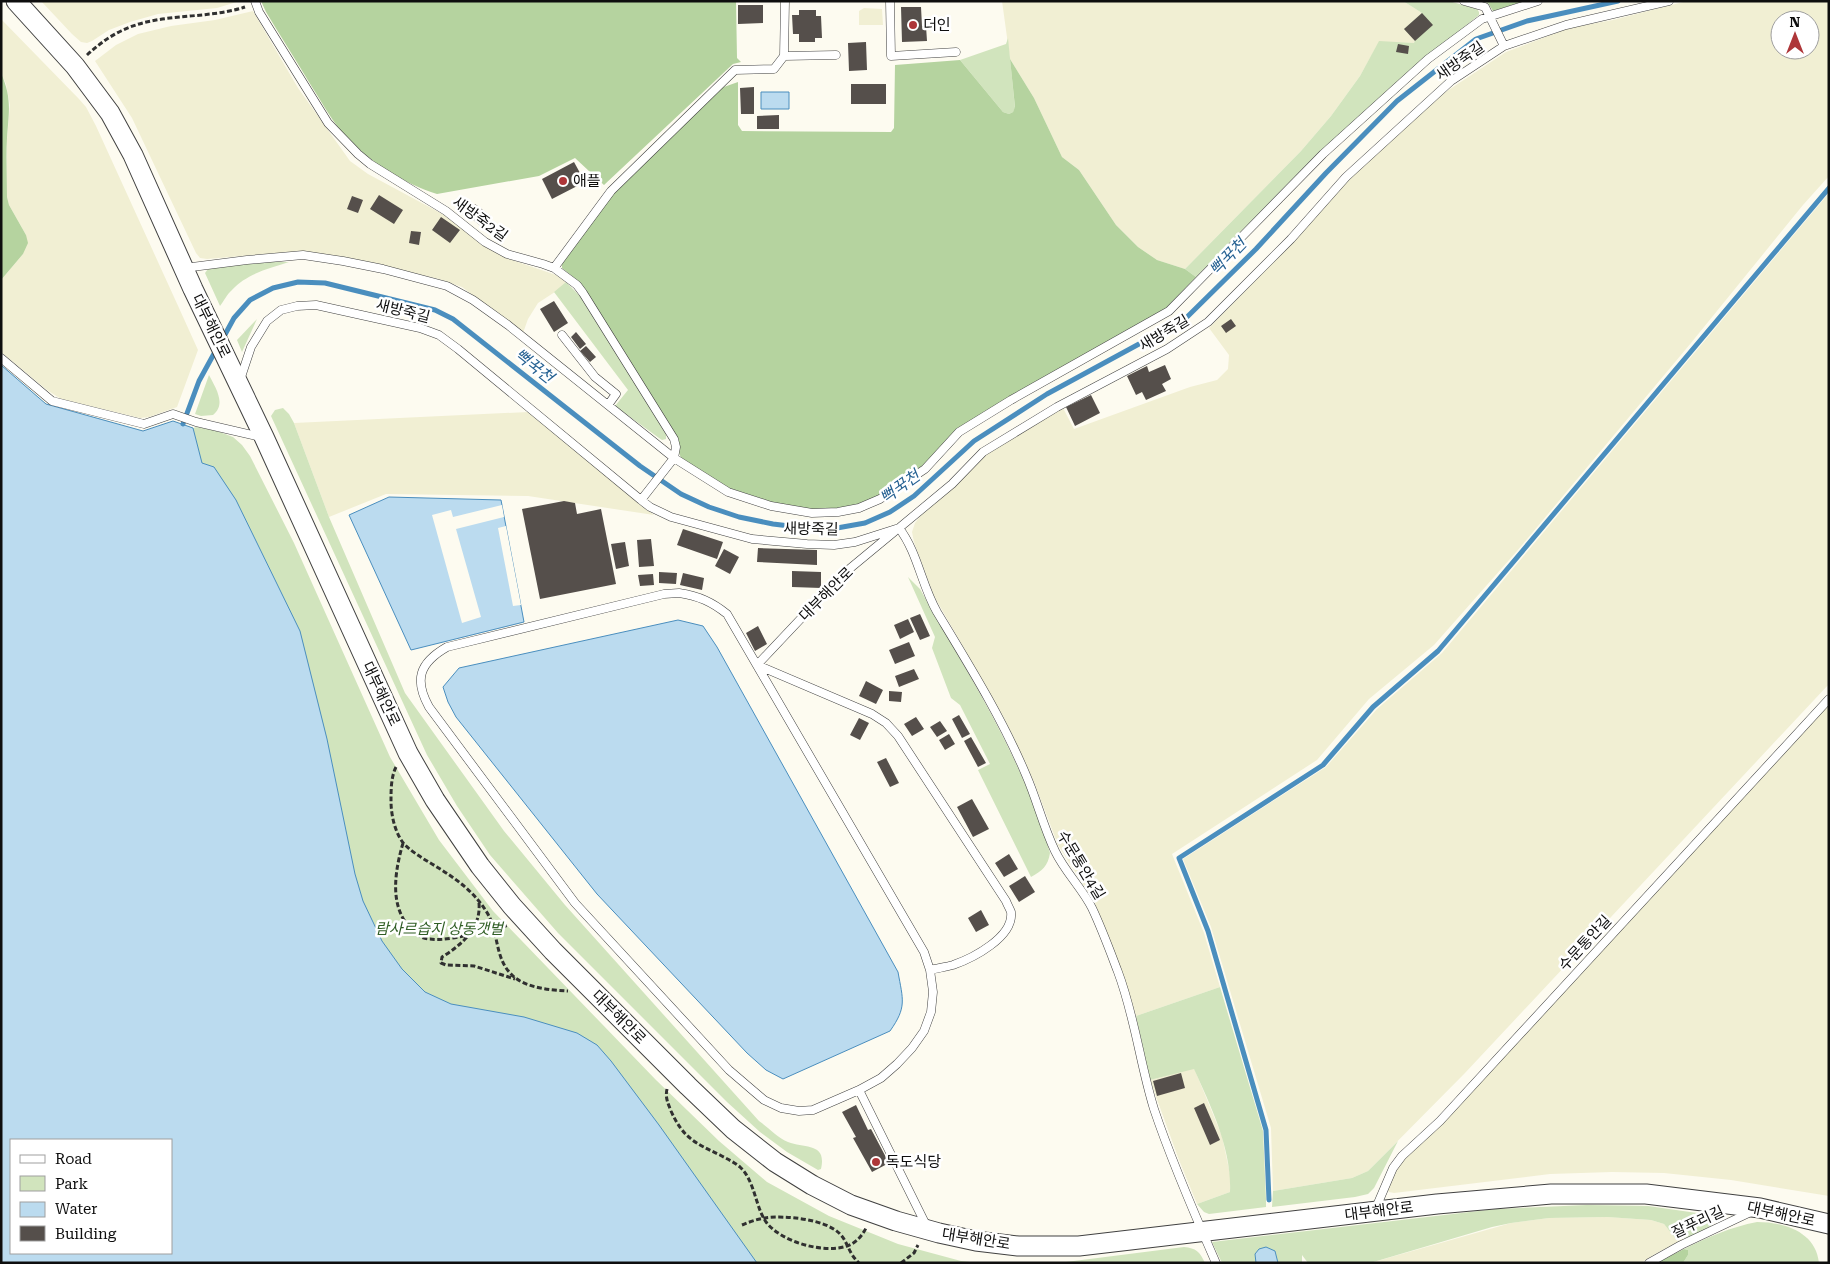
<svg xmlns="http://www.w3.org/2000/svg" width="1830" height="1264" font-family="'Roboto Serif','Noto Sans KR',serif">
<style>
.farmland{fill:#f1efd3;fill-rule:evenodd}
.green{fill:#d1e4bd}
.forest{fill:#b5d39f}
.water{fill:#bbdbef;stroke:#4a8ebe;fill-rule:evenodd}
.pier{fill:#fdfbf0}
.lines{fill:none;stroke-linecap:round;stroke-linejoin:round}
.stream{stroke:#4a8ebe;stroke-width:5}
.building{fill:#554f4b}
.service-casing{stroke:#414141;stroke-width:9}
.tertiary-casing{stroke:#414141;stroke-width:21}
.path{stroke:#303030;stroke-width:3;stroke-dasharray:5 2.5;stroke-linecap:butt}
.service{stroke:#fff;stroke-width:8}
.tertiary{stroke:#fff;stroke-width:19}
.poi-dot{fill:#ae3639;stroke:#fff;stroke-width:2}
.labels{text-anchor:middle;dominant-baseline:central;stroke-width:5;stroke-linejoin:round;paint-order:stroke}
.poi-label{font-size:15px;fill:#0e0e0e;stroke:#fff;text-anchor:start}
.street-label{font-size:15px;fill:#0e0e0e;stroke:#fff}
.park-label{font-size:15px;font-style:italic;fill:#305e25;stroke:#fff}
.water-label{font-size:16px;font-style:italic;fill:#256192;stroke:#fff}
</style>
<rect width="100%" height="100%" fill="#fdfbf0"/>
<!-- farmland -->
<path class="farmland" d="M41,1H240L217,8L158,14L130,22L109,30L92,41L87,43L81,42L72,34Z
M1002,1H1403L1422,13L1414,43L1379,42L1360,76L1331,116L1301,151L1185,269L1157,260L1138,247L1116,225L1079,170L1062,157L1034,98L1010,59Z
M1687,1H1829V176L1803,205L1691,343L1517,551L1434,645L1369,699L1317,760L1172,854L1204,933L1220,987L1136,1016L1119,965L1095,903L1058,845L1034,782L1004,718L934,596L914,542L912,532L915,523L922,514L956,485L985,455L1063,408L1074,429L1190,387L1217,380L1228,369L1229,355L1209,328L1295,240L1348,179L1444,93L1506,52L1569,28L1613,20ZM1780,20H1810V50H1780Z
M864,8L882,9L883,25H859V11Z
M253,11L298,88L350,161L368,174L446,216L484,246L509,259L556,275L566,282L561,288L538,303L528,319L523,333L462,287L439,279L405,271L344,257L302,251L207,259L200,258L196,253L132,118L95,61L116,45L138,34L171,26L215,20Z
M1,19L79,99L86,107L96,126L179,308L198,350L177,407L149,417L140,418L61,399L47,390L1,352V280L23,254L26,235L9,205L7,197V139L10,105L6,84L1,73Z
M1829,193V684L1465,1073L1368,1171L1352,1178L1273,1191L1271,1128L1211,927L1183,859L1326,767L1377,709L1442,653Z
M528,412L654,515L528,496L386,494L329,517L294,423Z
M1829,703V1196L1731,1180L1664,1173L1612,1172L1550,1174L1394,1193L1389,1192L1387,1189L1398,1166Z
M1194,1068L1222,1136L1231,1179L1230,1192L1197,1204L1179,1160L1150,1080Z
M1607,1217L1651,1220L1664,1224L1675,1238L1684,1239L1655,1254L1641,1263H1370L1511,1223L1549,1218Z"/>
<!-- green -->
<path class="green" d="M1403,1H1449L1477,9L1479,12V15L1425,58L1317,154L1196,277L1185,269L1301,151L1331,116L1360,76L1379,41L1414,43L1415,40L1404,29L1422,13Z
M1008,38L1015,108L1013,112L1009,114L1003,112L960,60L1006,44Z
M270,262H289C270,268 246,274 232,290C227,294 224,301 220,306L205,273L208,269L213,267Z
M566,282L580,296L666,432V439L662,440L659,438L615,406L628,390L554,292Z
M257,319L242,352L237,340Z
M1,365L46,404L143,431L173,421L193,428L197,427L217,431L233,437L242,445L250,456L294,543L390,757L439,840L493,911L656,1080L719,1141L767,1182L829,1216L898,1244L961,1261L978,1263H679L1,948Z
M209,375C215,387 227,404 213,415L201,416L195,414Z
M283,408L289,414L294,423L329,517L405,693L504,831L565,905L759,1121C768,1127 778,1138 788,1142C805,1149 827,1142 821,1169L818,1170L787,1152L760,1132L727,1102L558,933L490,855L457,806L427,755L271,416L275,410Z
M908,577L920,589C968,674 1023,758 1050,853C1048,866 1042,871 1031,877L978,770L990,764L960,705L951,698L932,648L935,637Z
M1220,987L1263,1131L1266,1199V1207L1209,1214L1204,1212L1197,1204L1230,1192C1232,1149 1211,1107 1194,1069L1150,1080L1136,1016Z
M1398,1141L1374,1188L1368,1194L1355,1197L1272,1207L1273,1191L1352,1178L1368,1171Z
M1587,1205L1648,1206L1711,1215L1712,1225C1700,1233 1690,1240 1675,1238L1664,1224L1651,1220L1607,1217L1549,1218L1511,1223L1492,1227L1370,1263H1308L1302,1255V1263H1278L1275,1251L1255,1254L1256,1263H1222L1212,1242L1496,1209Z
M1757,1222C1784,1222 1816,1232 1819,1263H1683L1688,1255V1250L1684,1249C1708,1237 1731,1227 1757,1222Z
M1184,1247C1196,1248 1200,1252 1205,1263H1033L1066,1262Z"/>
<!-- forest -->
<path class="forest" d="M261,1H736L737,58L741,62L733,64L604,185L575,158L539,176L437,194C405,184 370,162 347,138C333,123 323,104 312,87C297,62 281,37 266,12Z
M1481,1H1525L1493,11L1488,3Z
M1010,59L1034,98L1062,157L1079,170L1116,225L1138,247L1157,260L1185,269L1196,277L1166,308L955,431L922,467L880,496L858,506L838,510H812L772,502L729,488L682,459C677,453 680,443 676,436L586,291L578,281L562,268V262L611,195L721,88L738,82V125L742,131L891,132L894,128L895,65L960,60L1003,112L1009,114L1013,112L1015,107Z
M1,73C12,98 9,111 7,138C6,157 7,177 7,197L9,205L26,235L28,243L23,254L1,280Z
M1684,1249L1688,1250V1255L1683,1263H1656Z"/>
<!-- water -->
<path class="water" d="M761,92H789V109H761Z
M1,365L46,404L143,431L173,421L193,428L202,463L214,467L236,500L300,631L327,739L355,874L363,901L382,941L402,969L425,992L451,1004L524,1017L577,1033L597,1045L611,1061L659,1125L757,1263H1ZM11,1140H171V1253H11Z
M389,497L501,500L524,622L411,650L349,515Z
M678,620L703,626L717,647L898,972C903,1000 907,1007 890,1031L783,1079L766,1070L747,1053L597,894L456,717L448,702L443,687L459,668Z
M1266,1247L1275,1251L1278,1263H1256L1255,1254L1259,1249Z"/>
<!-- pier -->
<path class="pier" d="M502,505L504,517L456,529L481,617L462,623L432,515L451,510L453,517Z
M506,526L521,605L513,606L498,528Z"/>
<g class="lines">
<!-- stream -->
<path class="stream" d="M222,340L234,318L250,300L273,288L298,282L325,283L435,310L453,319L640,466L681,494L709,507L739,517L773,524L806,528H837L865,523L890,512L914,496L974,441L1047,394L1185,319L1256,249L1326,173L1397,101L1476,39L1527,21L1618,1
M183,424L199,381L216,350
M1269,1200L1266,1130L1208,931L1179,858L1323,765L1373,707L1438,651L1829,188"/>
</g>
<!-- building -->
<path class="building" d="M738,5H763V23L738,24Z
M901,7H921L922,26H926L927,41L902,42Z
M799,10H816V16H821L822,38H815V42H799V34H793L792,15H799Z
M1422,13L1433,25L1415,41L1404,29Z
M866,42L867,70L849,71L848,43Z
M1398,44L1409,46L1408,54L1396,52Z
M851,84H886V104H851Z
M754,87V114H741L740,88Z
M779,115V129H757V116Z
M574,162L585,182L552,199L542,179Z
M379,195L403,210L394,224L370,209Z
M352,196L363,200L358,213L347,209Z
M475,204L491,216L482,227L467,215Z
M441,217L460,230L450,243L432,230Z
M411,231L421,232L419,245L409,243Z
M554,301L568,323L554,332L540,309Z
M1231,319L1236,326L1226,333L1221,326Z
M576,332L586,344L580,349L571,337Z
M586,346L596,357L590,362L580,351Z
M1165,365L1171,379L1162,384L1166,391L1146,400L1142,392L1136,395L1127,376L1147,366L1149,372Z
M1091,395L1100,413L1075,426L1066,407Z
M564,501L575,503L577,514L601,509L616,584L540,599L522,509Z
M683,529L723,542L717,559L677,545Z
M651,539L654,566L639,567L637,540Z
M625,542L629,566L616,569L611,544Z
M758,548L817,550V565L757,562Z
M724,549L739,557L730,574L715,566Z
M792,571L821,572V588L792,587Z
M659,572L677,573L676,584L659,583Z
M683,573L704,578L702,590L680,585Z
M653,574L654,585L640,586L638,575Z
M920,614L930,636L920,640L910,618Z
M908,619L914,632L900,639L894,625Z
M758,626L767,644L755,651L746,633Z
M909,642L915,656L895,664L889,650Z
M914,669L919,679L899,687L895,676Z
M866,681L883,690L876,704L859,696Z
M889,691L902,692L901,702L889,701Z
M959,715L970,734L962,738L952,719Z
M916,717L924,729L912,736L904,724Z
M859,718L869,723L860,740L850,735Z
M940,721L947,731L937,737L930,727Z
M949,734L955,744L945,750L939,740Z
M971,737L986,763L978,767L964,741Z
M886,758L899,783L890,787L877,762Z
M972,799L989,829L973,837L957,807Z
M1009,854L1018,869L1004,877L995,863Z
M1025,876L1035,892L1019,902L1009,886Z
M981,910L989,925L976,932L968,918Z
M1181,1073L1185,1088L1157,1096L1153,1081Z
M1204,1103L1220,1140L1210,1145L1194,1108Z
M856,1105L868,1130L871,1129L889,1163L872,1172L853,1138L856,1137L842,1112Z"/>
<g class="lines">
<defs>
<path id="service" d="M255,1L259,12L328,123L358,154L370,164L446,211L485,242L507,254L543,264L554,268L577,285L583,293L674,439L676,447L674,458L641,500
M890,1L891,56L956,52
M1464,1L1485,7L1504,46
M784,56L836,55
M184,268L247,260L303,255L343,261L383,269L447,286L473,300L508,325L674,458L728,492L771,506L812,513L838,512L859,508L880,499L925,469L959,432L1011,400L1169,311L1323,154L1428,59L1482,19L1538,1
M554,268L611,191L735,70L774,69L784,56L785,1
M562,335L595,377L616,394L608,405
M1,358L52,401L144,424L173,414L196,422L261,437
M240,380L251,347L267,321L281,310L297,306L316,305L420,328L439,335L458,349L641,500L650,507L671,517L752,539L807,544L834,545L855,542L899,528L952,484L983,452L1057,407L1167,349L1208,322L1291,239L1346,177L1451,81L1504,46L1566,25L1669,1
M899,528C918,553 921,584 937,612C969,665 1002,718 1026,775C1037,800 1043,826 1055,851C1065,872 1082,888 1092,908C1102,929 1110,951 1118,972C1135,1017 1140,1064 1154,1109C1171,1160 1194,1213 1216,1263
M894,532L842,575L757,665L872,714L886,723L898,736L1006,901C1007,904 1010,909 1011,912C1014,937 973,958 953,965C946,967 938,968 930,970
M679,593C699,596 712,602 727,614L924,952L930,970L933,992L931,1012L924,1031L912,1048L897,1064L881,1078L859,1090L813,1110L799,1111L781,1108L764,1100L729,1070L575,903L429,707C414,680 419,663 447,647L664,594Z
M859,1090L927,1227
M1375,1210L1393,1168L1402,1156L1440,1121L1829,699
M1649,1263L1681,1245L1753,1211"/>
<path id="tertiary" d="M16,1L75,66L110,113L133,155L193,289L264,437L408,753L435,800L480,866L512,906L553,951L688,1086L733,1129L775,1162L812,1185L851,1205L896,1221L939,1233L976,1241L1018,1246H1079L1437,1204L1551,1194H1646L1760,1208L1829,1224"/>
</defs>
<!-- service casing -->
<use href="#service" class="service-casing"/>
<!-- tertiary casing -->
<use href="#tertiary" class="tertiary-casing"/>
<!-- path -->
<path class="path" d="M87,55C97,46 108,37 121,31C159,12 205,20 245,7
M396,767C391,777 391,790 391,801C391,815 395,833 404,844C412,852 422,858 432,864C452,876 473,890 486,911C499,930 494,957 511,974C524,988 550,990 568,991
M403,843C395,871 389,905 410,928C415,934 422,939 430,939C442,941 457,937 469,935
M479,903C481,928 463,944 442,957L441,963L446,965L474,966L515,979
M495,930L508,925
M667,1089C665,1098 668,1103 671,1111C683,1138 695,1143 720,1155C727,1159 734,1162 740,1167C755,1181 755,1206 766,1222C781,1242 824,1254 847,1246C856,1243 862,1236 866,1228
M742,1225C749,1222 757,1219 765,1218C784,1215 826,1219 840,1234C848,1242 848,1253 859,1263
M901,1263L914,1253L918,1245"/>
<!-- service -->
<use href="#service" class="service"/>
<!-- tertiary -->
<use href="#tertiary" class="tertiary"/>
</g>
<!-- markers -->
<g class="poi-dot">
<circle cx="913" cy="25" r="5"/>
<circle cx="563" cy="181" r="5"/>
<circle cx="876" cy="1162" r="5"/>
</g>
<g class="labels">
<!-- poi labels -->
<g class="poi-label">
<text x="923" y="25">더인</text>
<text x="573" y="181">애플</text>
<text x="886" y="1162">독도식당</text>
</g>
<!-- street labels -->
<g class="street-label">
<text transform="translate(1460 61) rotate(-35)">새방죽길</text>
<text transform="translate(480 219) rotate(36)">새방죽2길</text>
<text transform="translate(403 311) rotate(14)">새방죽길</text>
<text transform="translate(211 326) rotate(64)">대부해안로</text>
<text transform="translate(1164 333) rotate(-31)">새방죽길</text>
<text transform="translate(811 529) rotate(1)">새방죽길</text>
<text transform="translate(826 594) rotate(-45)">대부해안로</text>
<text transform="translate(381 694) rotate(65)">대부해안로</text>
<text transform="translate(1081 865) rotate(59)">수문통안4길</text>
<text transform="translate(1585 943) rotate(-47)">수문통안길</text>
<text transform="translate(619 1017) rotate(45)">대부해안로</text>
<text transform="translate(1379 1211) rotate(-7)">대부해안로</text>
<text transform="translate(1781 1214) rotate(12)">대부해안로</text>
<text transform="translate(1698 1222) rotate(-25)">잘푸리길</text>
<text transform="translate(976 1239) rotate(9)">대부해안로</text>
</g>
<!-- park labels -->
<g class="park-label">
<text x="439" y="929">람사르습지 상동갯벌</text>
</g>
<!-- water labels -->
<g class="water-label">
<text transform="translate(1228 257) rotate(-46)">뻑꾹천</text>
<text transform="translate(534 366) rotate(38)">뻑꾹천</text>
<text transform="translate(900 487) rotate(-36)">뻑꾹천</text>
</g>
</g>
<!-- border -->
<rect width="1830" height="1264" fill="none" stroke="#0e0e0e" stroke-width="5"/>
<!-- legend -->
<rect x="10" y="1139" width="162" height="115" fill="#ffffff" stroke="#9f9f9f"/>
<rect x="20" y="1155" width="25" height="8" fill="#ffffff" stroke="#9f9f9f"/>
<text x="55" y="1164" font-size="15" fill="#0e0e0e">Road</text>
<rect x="20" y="1176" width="25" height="15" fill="#d1e4bd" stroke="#9f9f9f"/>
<text x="55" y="1189" font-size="15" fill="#0e0e0e">Park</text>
<rect x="20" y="1202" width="25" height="15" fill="#bbdbef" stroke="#9f9f9f"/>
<text x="55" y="1214" font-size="15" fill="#0e0e0e">Water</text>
<rect x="20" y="1226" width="25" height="15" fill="#554f4b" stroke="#9f9f9f"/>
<text x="55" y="1239" font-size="15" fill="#0e0e0e">Building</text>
<!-- north arrow -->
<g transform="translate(1795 35)"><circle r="24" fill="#ffffff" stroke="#9f9f9f"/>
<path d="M0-4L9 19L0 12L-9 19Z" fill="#ae3639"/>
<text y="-8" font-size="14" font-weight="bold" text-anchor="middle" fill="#0e0e0e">N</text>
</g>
</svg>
